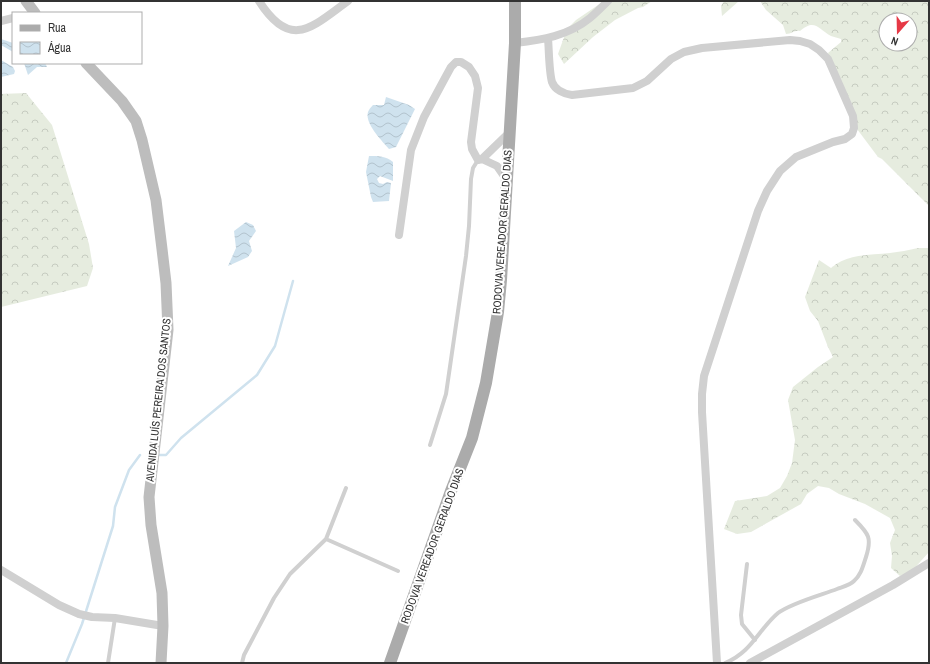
<svg xmlns="http://www.w3.org/2000/svg" width="930" height="664" font-family="'Archivo Narrow',sans-serif">
<style>
.forest{fill:url(#forest-crowns);fill-rule:evenodd}
.water{fill:url(#water-waves)}
.lines{fill:none;stroke-linecap:round;stroke-linejoin:round}
.stream{stroke:#cfe2ee;stroke-width:2.5}
.lane{stroke:#d0d0d0;stroke-width:4}
.street{stroke:#d0d0d0;stroke-width:8}
.secondary{stroke:#bdbdbd;stroke-width:11}
.primary{stroke:#ababab;stroke-width:12}
.labels{text-anchor:middle;dominant-baseline:central;stroke-width:4;stroke-linejoin:round;paint-order:stroke}
.street-label{font-size:11px;fill:#333;stroke:#fff}
</style>
<defs>
<pattern id="forest-crowns" width="20" height="18" patternUnits="userSpaceOnUse"><rect width="20" height="18" fill="#e6ecdf"/><path d="M2 6a3 3 0 1 1 6 0M12 15a3 3 0 1 1 6 0" fill="none" stroke="#c6cbc0"/></pattern>
<pattern id="water-waves" width="16" height="10" patternUnits="userSpaceOnUse"><rect width="16" height="10" fill="#cfe2ee"/><path d="M0 5q4-4 8 0t8 0" fill="none" stroke="#b2c2cd"/></pattern>
</defs>
<rect width="100%" height="100%" fill="#fff"/>
<!-- forest -->
<path class="forest" d="M604,1H652L643,7L638,8L615,20L593,37L564,64L558,54L567,29L576,20Z
M724,1H739L722,16L721,6Z
M760,1H929V206L882,159L878,157L857,129L828,53L841,42V39C838,38 834,37 831,36C818,29 815,18 800,31C794,30 792,34 786,34L783,25L766,10ZM886,20H910V44H886Z
M26,93L52,125L89,244L93,268L87,286L1,307V94Z
M918,248H929V552L912,571L900,576L891,568L892,556L890,543L895,530L890,518L865,504L839,494L829,488L818,486L807,494L801,504L751,532L737,534L724,529L735,501L767,496L780,488L787,476L792,463L795,440L788,400L793,387L818,367L833,357L828,347L818,321L810,311L805,297L819,260L831,268C847,254 869,255 890,253C899,252 909,250 918,248Z"/>
<!-- water -->
<path class="water" d="M1,39L13,43V52L1,45Z
M1,60L13,67L15,71L14,74L1,77Z
M24,63H45L47,67H37L28,75Z
M386,97L409,105L415,109L396,147L389,149C382,141 362,121 369,110C370,108 372,106 373,105H384Z
M369,156C378,156 386,156 393,162V181L380,176L377,179L379,183L383,184L387,182L391,183L389,201L373,202L371,197L366,172Z
M246,222L253,225L256,231L249,241L252,251L248,257L228,266L236,248L234,231Z"/>
<g class="lines">
<!-- stream -->
<path class="stream" d="M160,455H166L181,438L257,375L275,346L293,281
M66,663L82,624L113,526L115,507L129,470L140,455"/>
<!-- lane -->
<path class="lane" d="M430,445L446,394L466,256L469,226L471,179L473,168L478,160
M326,539L398,571
M747,564L741,615L742,624L755,640
M108,663L115,618
M242,663L244,655L274,598L290,574L326,539L346,488
M725,663C752,652 758,630 778,613C791,603 821,595 837,589C842,587 850,585 854,581C861,575 863,566 866,557C872,538 869,534 855,520"/>
<!-- street -->
<path class="street" d="M259,1C291,51 312,27 348,1
M1,21L13,18
M548,38C549,50 549,72 552,82C555,90 564,94 572,95L633,88L647,81L671,59L684,52L702,48L790,40L800,41L810,44L819,50L828,59L853,116L854,128L852,134L845,139L833,142L796,157L780,171L767,191L758,211L704,376L702,394V412L717,663
M515,43C542,40 568,36 590,18C596,13 602,7 608,1
M482,159L509,133
M399,235L411,150L424,117L445,78L451,67L456,62H461L469,67L475,76L478,88L471,142L472,149L478,160L482,159L497,166L506,179
M1,570L59,605L79,614L92,617L115,618L163,626
M750,663L893,585L929,563"/>
<!-- secondary -->
<path class="secondary" d="M26,1L35,13
M86,63L122,101L136,121L142,140L156,200L162,249L166,283L168,330L149,497L151,525L162,593L163,626L161,663"/>
<!-- primary -->
<path class="primary" d="M390,663L451,491L472,438L486,383L498,312L501,280L515,43V1"/>
</g>
<g class="labels">
<!-- street labels -->
<g class="street-label">
<text transform="translate(502 232) rotate(-86)">RODOVIA VEREADOR GERALDO DIAS</text>
<text transform="translate(158 400) rotate(-84)">AVENIDA LUÍS PEREIRA DOS SANTOS</text>
<text transform="translate(432 546) rotate(-70)">RODOVIA VEREADOR GERALDO DIAS</text>
</g>
</g>
<!-- border -->
<rect width="930" height="664" fill="none" stroke="#333333" stroke-width="4"/>
<!-- legend -->
<rect x="12" y="12" width="130" height="52" fill="#ffffff" stroke="#adadad"/>
<rect x="20" y="25" width="20" height="6" fill="#ababab" stroke="#adadad"/>
<text x="48" y="32" font-size="12" fill="#333333">Rua</text>
<rect x="20" y="42" width="20" height="12" fill="url(#water-waves)" stroke="#adadad"/>
<text x="48" y="52" font-size="12" fill="#333333">Água</text>
<!-- north arrow -->
<g transform="translate(898 32) rotate(200)"><circle r="19" fill="#ffffff" stroke="#adadad"/>
<path d="M0-3L7 15L0 10L-7 15Z" fill="#e63946"/>
<text y="-6" font-size="11" font-weight="bold" text-anchor="middle" fill="#333333">N</text>
</g>
</svg>
